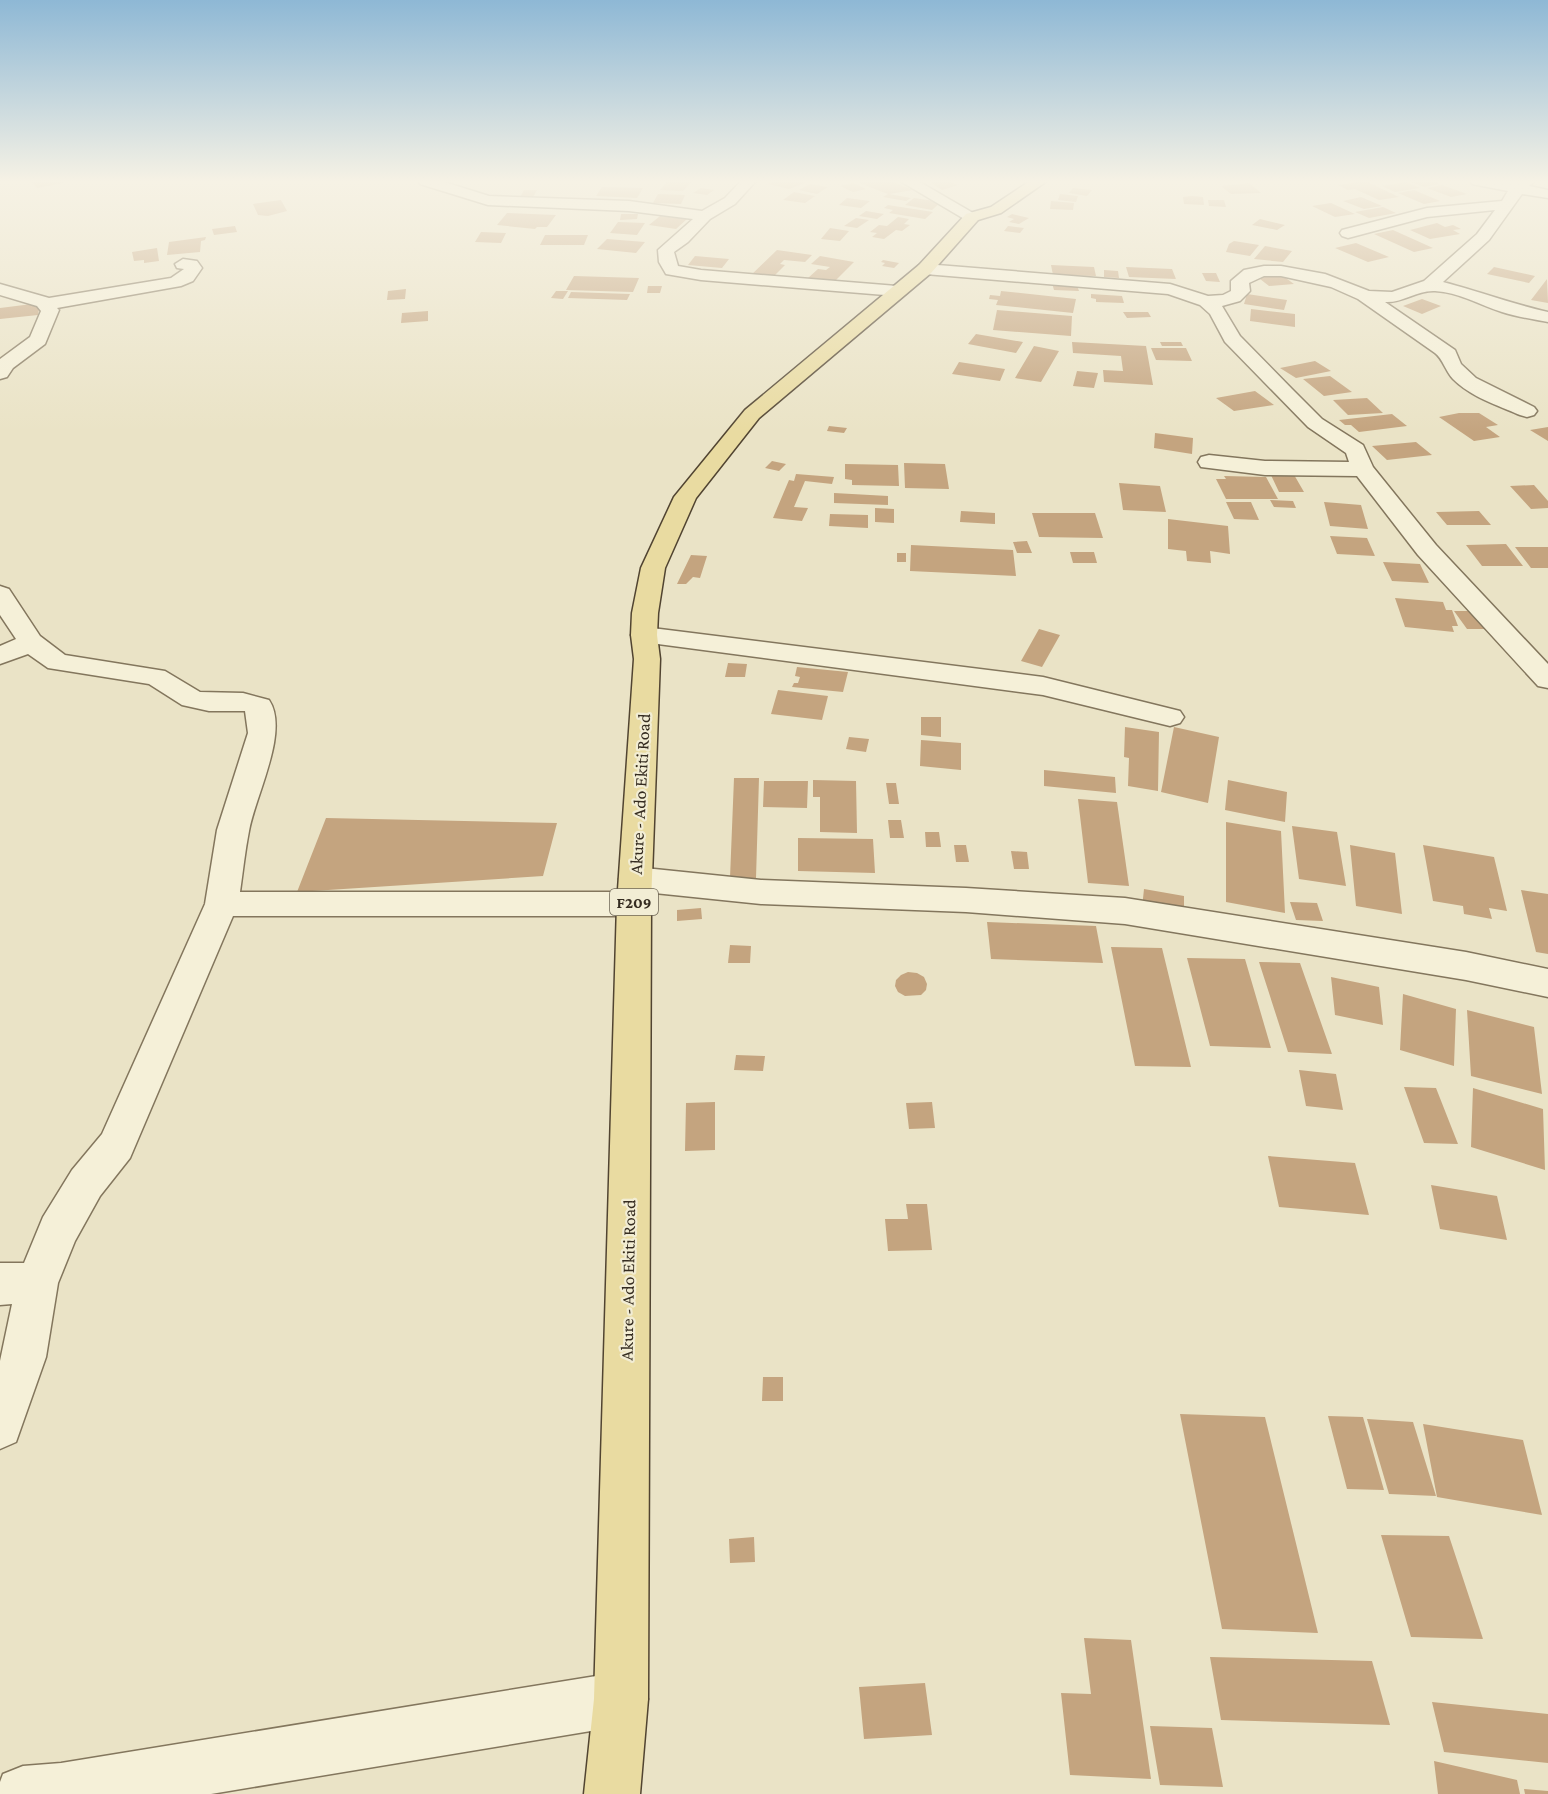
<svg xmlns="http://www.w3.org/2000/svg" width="1548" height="1794" font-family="'Crimson Pro',serif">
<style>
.building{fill:#c4a47f}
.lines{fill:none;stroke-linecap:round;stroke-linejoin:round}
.minor-casing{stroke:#83765d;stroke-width:3}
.primary-casing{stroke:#514431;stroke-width:3}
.minor{fill:#f5f0d8;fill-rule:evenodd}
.primary{fill:#e9dba1;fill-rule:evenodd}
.labels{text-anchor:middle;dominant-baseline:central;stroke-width:4.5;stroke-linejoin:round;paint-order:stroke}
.shield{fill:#f2edd4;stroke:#6e6656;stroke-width:1.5}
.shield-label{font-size:16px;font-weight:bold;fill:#352c20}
.street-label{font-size:18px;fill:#352c20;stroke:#f2edd4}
</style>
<rect width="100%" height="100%" fill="#eae3c6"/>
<!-- building -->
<path class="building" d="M31,181H62L64,183L37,188Z
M668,181H692L683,191L660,190Z
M774,181H799L805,183L789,189L768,184Z
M865,181H891L913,190L889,194L911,198L906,201L883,197L888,194L859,183Z
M935,181H947L958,185L942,190L931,183Z
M1365,181L1399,197L1379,200L1355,189L1348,190L1338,185Z
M1409,181H1432L1440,184L1424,187Z
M1406,182L1420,188L1395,192L1382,186Z
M853,183L866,189L853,192L840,186Z
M1249,183L1261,193L1231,194L1221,186Z
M810,184L828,187L817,194L799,190Z
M1442,185L1467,194L1451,197L1427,188Z
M602,187L643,188L637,198L596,196Z
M701,188L714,190L707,195L693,193Z
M1073,188L1092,190L1087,196L1069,193Z
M524,190H537L533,197H520Z
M1414,190L1440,201L1424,204L1398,193Z
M794,192L815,196L805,203L783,200Z
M658,194L685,195L681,204L653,203Z
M1060,194L1078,196L1076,202L1058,200Z
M1192,196L1203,197L1204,205L1184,204L1183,197Z
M1361,197L1382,206L1364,209L1343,201Z
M847,198L870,201L861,208L839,205Z
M914,198L941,202L932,210L905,205Z
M281,200L287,211L268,216L258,215L253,204Z
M1208,200H1224L1226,207L1209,206Z
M1051,201L1074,203L1073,210L1050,209Z
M1331,203L1355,214L1335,217L1312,206Z
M888,205L933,212L925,219L889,213L893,210L884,208Z
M1383,207L1396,213L1369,218L1355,212Z
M866,211L884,214L877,219L859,216Z
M507,213L556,215L547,227H537L535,229L497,225Z
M621,214H638L637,219L620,220Z
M1012,214L1029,218L1019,224L1009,222L1014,219L1007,217Z
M660,216L687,219L676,229L649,225Z
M898,217L909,219L904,224L910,225L902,231L896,230L884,239L872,237L877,233L870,232L879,225L887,226Z
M856,218L869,220L857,228L844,226Z
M1260,219L1285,225L1277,230L1252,225Z
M618,222L645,223L637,235L610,233Z
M1437,223L1445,227L1453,225L1461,229L1453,230L1460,234L1430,239L1410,230Z
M235,226L237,232L214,235L212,229Z
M1008,226L1024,228L1020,233L1004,231Z
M830,228L849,231L840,241L821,239Z
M1393,230L1433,248L1414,252L1374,234Z
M481,232L506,233L501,243L475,242Z
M545,235H588L584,245H540Z
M206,237L205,240L201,241L200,252L167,255L169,242Z
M607,239L645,242L636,253L597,249Z
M1234,241L1259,245L1250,256L1226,252L1229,244Z
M1356,243L1389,257L1368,262L1335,248Z
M1265,246L1292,251L1283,262L1254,259Z
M157,248L159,261L144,263V260L134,261L132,252Z
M777,250L812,255L805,262L784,260L780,264L785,265L771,279L749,277Z
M695,256L729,259L722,268L688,265Z
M820,256L854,262L834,282L808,278L818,269L826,270L830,267L811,264Z
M883,260L899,263L894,268L882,266L885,263L881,262Z
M1051,265L1094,267L1096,276L1053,275Z
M1126,267L1172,269L1176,279L1129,277Z
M1494,267L1535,276L1529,283L1487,274Z
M1104,270L1118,271L1119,278L1104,277Z
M1202,273H1216L1220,282L1206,281Z
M1279,273L1294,284L1269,286L1255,275Z
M574,276L639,278L633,292L566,290Z
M1547,279L1548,303L1531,300Z
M1052,283H1076L1079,291L1054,290Z
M648,286H662L660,293H647Z
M406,289L405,299L387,300L388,291Z
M556,291H568L563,299L551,298Z
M1001,291L1076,299L1073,313L996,305L998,300L989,299L990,295L1000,296Z
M571,292L630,294L627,300L568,298Z
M1091,294L1122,296L1124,303L1096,302V299L1091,298Z
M1247,294L1287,300L1284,310L1244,304Z
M1422,299L1441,306L1422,314L1403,306Z
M40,303L38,315L0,319V308Z
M1251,309L1295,314V327L1250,321Z
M997,310L1072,316L1071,336L993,330Z
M428,311V321L401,323L402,313Z
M1123,312H1148L1151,317L1127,318Z
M976,334L1023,342L1016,353L968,344Z
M1072,342L1146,346L1153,385L1104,382L1103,370L1123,371L1121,356L1073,353Z
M1160,342H1181L1183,346H1162Z
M1034,346L1059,351L1041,382L1015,378Z
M1151,348H1186L1192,361L1156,360Z
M1315,361L1331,371L1296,378L1280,368Z
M959,362L1005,369L1000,381L952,374Z
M1077,371L1098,373L1094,388L1073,386Z
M1330,376L1352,392L1324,396L1303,379Z
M1255,391L1274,405L1234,411L1216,398Z
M1367,398L1383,413L1348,415L1333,400Z
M1459,413H1479L1498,425L1486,427L1500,437L1474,441L1439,417Z
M1392,414L1407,426L1359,432L1351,425H1345L1339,420Z
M829,426L847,428L844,433L827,431Z
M1548,427V441L1530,430Z
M1155,433L1193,438L1192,454L1154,448Z
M1416,442L1432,455L1387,460L1372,446Z
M772,461L786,464L779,471L765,468Z
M904,463L945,464L949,489L905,488Z
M845,464L898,465L899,486L852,485V480L845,479Z
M1270,473H1293L1304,492H1279Z
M796,474L834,477L832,484L805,481L794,507L808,508L802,521L773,518L789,480L794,481Z
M1224,476L1266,477L1278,499H1226L1216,479H1226Z
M1119,483L1160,486L1166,512L1123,510Z
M1534,485L1548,501V508L1531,509L1510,486Z
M834,493L888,496V505L834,503Z
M1270,500L1293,501L1296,508L1274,507Z
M1226,502H1251L1259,520L1234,519Z
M1324,502L1361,505L1368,529L1330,526Z
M875,508L894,509V523L875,522Z
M961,511L995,513V524L960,522Z
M1479,511L1491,525H1447L1436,512Z
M1032,513H1095L1103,538L1039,537Z
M830,514L868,515V528L829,526Z
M1168,519L1228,526L1230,554L1210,551L1211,563L1187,561L1186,551L1168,549Z
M1330,536L1367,538L1375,556L1337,554Z
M1027,541L1032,553H1017L1013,542Z
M1506,544L1523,566H1482L1466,545Z
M911,545L1013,550L1016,576L910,571Z
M1515,547H1548V568H1531Z
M1070,552H1094L1097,563H1073Z
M897,553H906V562H897Z
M691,555L707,556L700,578L693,577L686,584H677Z
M1383,562L1420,564L1429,583L1392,581Z
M1395,598L1443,602L1446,610H1452L1458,626H1452L1454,632L1405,627Z
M1454,611H1474L1488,629H1467Z
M1039,629L1060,635L1042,667L1021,661Z
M728,663L747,664L745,677H725Z
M797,667L848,672L843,692L792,687L794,683H798L800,677L795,676Z
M778,690L828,696L822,720L771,714Z
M921,717H941V737L921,735Z
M1125,727L1159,732L1158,791L1128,786L1129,758L1124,757Z
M1174,727L1219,737L1208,803L1161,792Z
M849,737L869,739L866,752L846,749Z
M921,740L961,743V770L920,766Z
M1044,770L1115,777L1116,793L1044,786Z
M734,778H759L756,878H730Z
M813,780L856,781L857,833L820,832V797H813Z
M1228,780L1287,792L1285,822L1225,810Z
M764,781H808L807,808L763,807Z
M886,783H896L899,804H889Z
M1078,799L1117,802L1129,886L1088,883Z
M326,818L557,823L543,876L297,892Z
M888,820H901L904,838H890Z
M1226,822L1281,831L1285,913L1226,902Z
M1292,826L1337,832L1346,886L1299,879Z
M925,832H939L941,847H926Z
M798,838L873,839L875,873L798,871Z
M954,845H966L969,862H956Z
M1350,845L1395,853L1402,914L1356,906Z
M1423,845L1494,857L1507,911L1489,908L1492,919L1464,914L1463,906L1433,901Z
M1011,851L1027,852L1029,869H1014Z
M1144,889L1184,896V915L1142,908Z
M1521,890L1548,894V954L1536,952Z
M1290,902L1317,903L1323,921L1296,920Z
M701,908L702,919L677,921V910Z
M987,922L1096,926L1103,963L991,959Z
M730,945L751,946L750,963H728Z
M1111,947L1162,948L1191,1067L1135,1066Z
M1187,958L1245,959L1271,1048L1210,1046Z
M1259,962L1300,963L1332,1054L1288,1052Z
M908,972L917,973L924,977L927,984L926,990L921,995L905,996L898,992L895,986L896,980L901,975Z
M1331,977L1379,987L1383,1025L1335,1015Z
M1403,994L1456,1009L1454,1066L1400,1050Z
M1467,1010L1534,1027L1542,1094L1471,1076Z
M736,1055L765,1056L763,1071L734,1070Z
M1299,1070L1336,1074L1343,1110L1306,1106Z
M1404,1087L1436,1088L1458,1144L1424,1143Z
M1473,1088L1543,1109L1545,1170L1471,1147Z
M715,1102V1150L685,1151L686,1103Z
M932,1102L935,1128L909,1129L906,1103Z
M1268,1156L1355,1163L1369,1215L1279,1207Z
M1431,1185L1497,1196L1507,1240L1440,1229Z
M906,1204H927L932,1250L888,1251L885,1219H908Z
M763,1377H783V1401H762Z
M1180,1414L1265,1417L1318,1633L1222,1629Z
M1328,1416L1363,1417L1384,1490L1347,1489Z
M1367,1419L1413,1422L1436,1496L1389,1494Z
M1423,1424L1523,1440L1542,1515L1437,1497Z
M1381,1535L1449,1536L1483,1639L1411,1637Z
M754,1537L755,1562L730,1563L729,1539Z
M1084,1638L1131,1640L1151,1779L1070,1775L1061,1693L1091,1694Z
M1210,1657L1372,1661L1390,1725L1221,1720Z
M925,1683L932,1735L864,1739L859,1687Z
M1432,1702L1548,1714V1763L1444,1752Z
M1150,1726L1212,1728L1223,1787L1160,1785Z
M1434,1761L1517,1780L1520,1794H1438Z
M1524,1789L1548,1791V1794H1525Z"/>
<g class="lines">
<defs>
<path id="minor" d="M418,181H441L489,196L629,201L702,211L725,198L741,181H756L735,204L710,219L688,242L674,252L678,266L701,270L897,286L903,287L906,291L903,295L897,296L701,280L666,274L659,262L658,250L693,219L629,211L488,205L420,184Z
M900,181H918L980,217L978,220H966Z
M1470,181H1535L1529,186L1548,190V198L1522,194L1489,240L1443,282C1478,291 1512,304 1548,312V322C1533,319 1517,317 1502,312C1480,305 1458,292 1435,291C1417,290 1403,303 1385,302L1455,350L1461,364L1476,378L1534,407L1537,411L1534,415L1527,417L1520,415C1497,405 1471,397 1453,379C1446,372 1443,359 1435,353L1358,299L1331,287L1281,276H1264L1249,283L1250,291L1240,301L1222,306L1240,336L1292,389L1322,419L1363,445L1373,467L1436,545L1548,664V688L1538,686L1418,555L1357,476L1265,475L1201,467L1198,462L1201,457L1209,455L1265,461L1349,462L1346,453L1308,427L1225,342L1210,314L1200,305L1168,294L925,274L919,273L917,269L919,265L925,264L1170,284L1208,296L1223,295L1231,291V281L1244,270L1264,266H1281L1325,274L1369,291L1392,292L1424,281L1477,234L1495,210L1427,217L1348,238L1342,236L1340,233L1342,230L1427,208L1502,201L1508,191L1472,184Z
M183,259L197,261L202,268L193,281L181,286L57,308L59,310L45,344L13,368L7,377L0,379V359L30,337L41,311L37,306L0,295V284L49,298L171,278L184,269L177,268L175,264Z
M0,586L9,589L40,636L65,655L165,671L200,692L243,693L269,700C290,731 255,796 249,831C245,851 243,871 240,892H634L646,895L651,904L646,913L634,916H233L130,1158L100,1196L75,1241L58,1283L46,1357L16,1442L0,1449V1361L12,1304L0,1305V1263H24L43,1217L72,1170L102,1134L205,904L217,830L248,733L245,711H209L182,705L149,684L48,668L28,654L0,664V646L16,639L0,615Z
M644,627L1043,677L1180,711L1184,717L1180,723L1170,726L1043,695L635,641L631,635L635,629Z
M635,867L761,880L966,888L1125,898L1466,952L1548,969V997L1466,980L1125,924L966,912L761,904L635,891L623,887L619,879L623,871Z
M621,1672L640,1680L648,1699L640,1718L621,1726L211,1794H0V1782L3,1774L23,1766L61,1763Z"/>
<path id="primary" d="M1030,181H1047L1001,213L978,220L931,273L759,418L696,498L665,568L658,613L657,635L660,659L651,904L648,1699L640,1794H584L594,1699L617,904L634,659L631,635L632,613L641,568L674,497L745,410L919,265L966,214L991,207Z"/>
</defs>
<!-- minor casing -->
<use href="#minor" class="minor-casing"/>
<!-- primary casing -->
<use href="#primary" class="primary-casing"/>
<!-- minor -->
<use href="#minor" class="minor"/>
<!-- primary -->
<use href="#primary" class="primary"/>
</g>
<!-- sky -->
<linearGradient id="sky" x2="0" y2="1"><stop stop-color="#8eb8d5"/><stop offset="0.42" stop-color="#f6f2e5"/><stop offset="1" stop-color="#f6f2e5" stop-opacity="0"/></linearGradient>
<rect width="1548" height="432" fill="url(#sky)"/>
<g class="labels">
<!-- shield labels -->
<rect class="shield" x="610" y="889" width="48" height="26" rx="4.5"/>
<g class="shield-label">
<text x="634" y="902">F209</text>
</g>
<!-- street labels -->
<g class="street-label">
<text transform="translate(640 794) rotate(-87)">Akure - Ado Ekiti Road</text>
<text transform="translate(628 1280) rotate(-89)">Akure - Ado Ekiti Road</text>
</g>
</g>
</svg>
